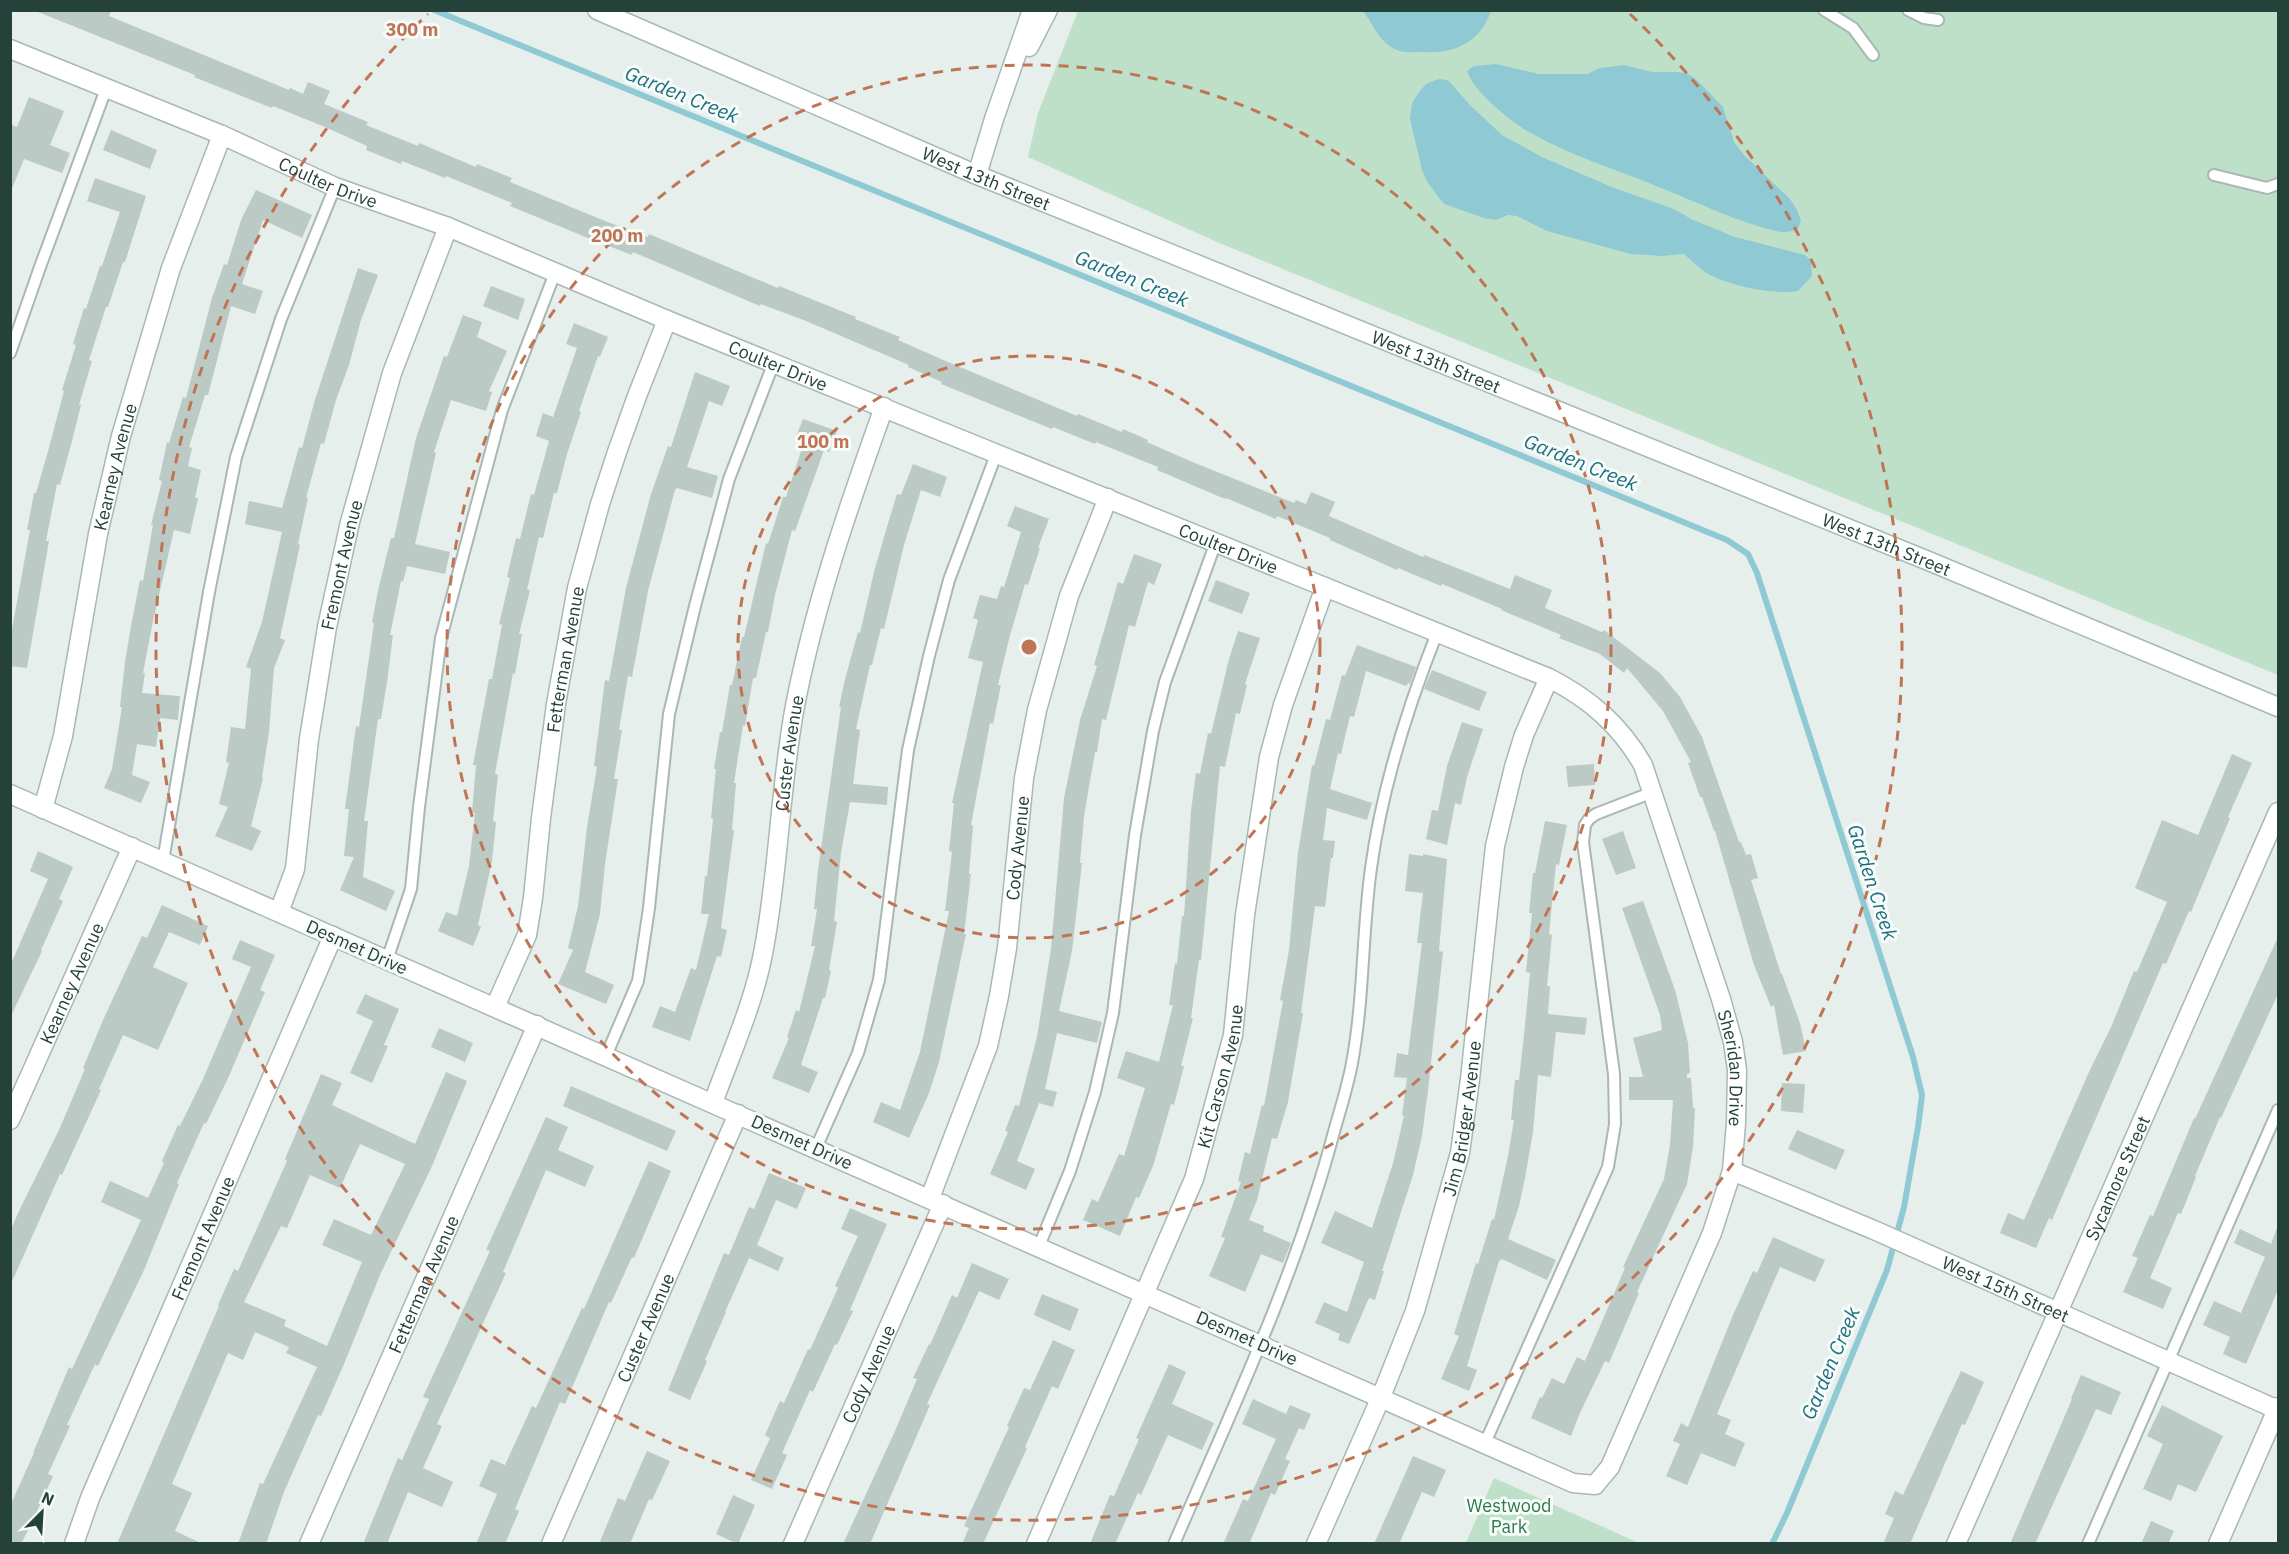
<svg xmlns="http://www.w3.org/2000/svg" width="2289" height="1554" font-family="'IBM Plex Sans',sans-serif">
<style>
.green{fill:#bfe0c8}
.water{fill:#8ec9d4}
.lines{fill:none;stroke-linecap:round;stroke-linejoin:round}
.stream{stroke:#8ec9d4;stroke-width:6}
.building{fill:#bbcac4;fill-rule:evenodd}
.lane-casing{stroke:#a8b8b2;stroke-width:14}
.street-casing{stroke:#a8b8b2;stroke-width:21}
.secondary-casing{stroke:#a4bbb3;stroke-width:21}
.lane{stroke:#fff;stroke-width:10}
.street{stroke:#fff;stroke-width:18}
.secondary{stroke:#fff;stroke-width:18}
.ring{fill:none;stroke:#c07456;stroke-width:3;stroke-dasharray:10 8}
.labels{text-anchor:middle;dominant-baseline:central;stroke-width:6;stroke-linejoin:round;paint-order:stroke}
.street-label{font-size:18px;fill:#24423a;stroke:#f7fbf9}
.park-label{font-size:18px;fill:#2d7a4b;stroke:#f7fbf9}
.water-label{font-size:20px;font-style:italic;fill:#1c6f80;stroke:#f7fbf9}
.centre{fill:#c07456;stroke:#f7fbf9;stroke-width:3}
.ring-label{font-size:18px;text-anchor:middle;font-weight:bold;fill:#c07456;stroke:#f7fbf9;stroke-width:6;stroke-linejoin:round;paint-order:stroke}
</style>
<rect width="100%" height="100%" fill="#e6efeb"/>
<!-- green -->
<path class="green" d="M1078,11H2278V675L1217,242L1028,157L1038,113Z
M1494,1478L1639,1543H1466Z"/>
<!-- water -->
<path class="water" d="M1363,11H1491C1480,43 1454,54 1422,52C1411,52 1402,54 1391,47C1379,40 1371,21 1363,11Z
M1496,64L1539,74H1587L1600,68L1624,65L1652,72H1679L1688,74L1697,80L1723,107L1734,142L1744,155L1790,199L1797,210L1801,221L1798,229C1791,232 1785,233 1776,231C1737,222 1699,203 1661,188C1616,169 1570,156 1527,131C1509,120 1473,91 1467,71L1474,66Z
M1439,79L1448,80L1471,106L1502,135L1542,157L1614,188L1674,209L1691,219L1735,237L1805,255L1811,260L1812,276L1798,291C1774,295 1732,286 1710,275C1701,270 1692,261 1684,254L1662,256L1631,254L1547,231L1517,216L1508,215L1496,220L1484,218L1444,204L1428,183L1422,170L1410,119L1412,103L1419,92L1426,84Z"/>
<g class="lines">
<!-- stream -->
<path class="stream" d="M434,10L1727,540L1748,554L1757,573L1913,1057L1922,1095L1918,1127L1904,1207L1887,1270L1787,1513L1772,1544"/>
</g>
<!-- building -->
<path class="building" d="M33,10H111L109,16L289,90L290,88L303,94L308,82L330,91L324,104L368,122L366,125L418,146L419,143L476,167L477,164L512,178L510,182L605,221L648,237L649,234L778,288L779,286L856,317L855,319L900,337L898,340L941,359L1077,416L1078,414L1122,432L1123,429L1148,440L1147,442L1190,461L1294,503L1296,500L1306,504L1311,492L1335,502L1329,516L1423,557L1424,555L1510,589L1515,575L1552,590L1545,608L1602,632L1604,630L1660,673L1680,697L1702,737L1739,842H1741L1746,855L1751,854L1758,878L1751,880L1781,974H1782L1800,1023L1806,1051L1783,1055L1774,1005L1771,1007L1754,965L1715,831H1714L1702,797H1700L1688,763L1691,762L1663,711L1627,668L1624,673L1600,654L1559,638L1561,635L1501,610L1502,609L1442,584L1441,586L1398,568L1397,570L1330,540V538L1277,516L1276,519L1226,498L1225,499L1157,470L1158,467L1096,442L1095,444L1053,427L1052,429L941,384L942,382L908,367L909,365L806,321L761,304L760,306L633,252L632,255L588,238L510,206L512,203L446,176L445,178L402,161L401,164L366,150L367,146L325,127L273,106L272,108L229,91L194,77L195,75Z
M29,97L64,111L50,145L70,153L62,173L24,159L11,191L10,124L17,127Z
M111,130L157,150L150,169L103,150Z
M95,178L146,196L125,262H123L108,307H106L89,360L92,361L79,405H81L72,441L60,485L57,484L46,541H49L27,668L10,666V640L30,530H27L34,493H36L50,444L64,391L62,390L76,345L73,344L84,308L86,309L100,266H102L120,212L87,201Z
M256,190L312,215L302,238L263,220L242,284L263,291L255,314L231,306L208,395H205L189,447L192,448L188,466L201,470L195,498H198L190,534L174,530L153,621L143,673H145L142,693L180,696L178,720L160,718L156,747L137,744L132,775L150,782L141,803L104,788L112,769L122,707H120L125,662L131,626L140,580L143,581L153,525H151L162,481L159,480L167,442L169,443L183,397L186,398L212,298L224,264L227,265L241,220Z
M358,268L378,275L361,320L349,365L336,400L324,444L321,443L306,498H308L298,544L300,545L280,638L285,640L274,668L269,732L262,777L263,778L251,826L261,831L252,851L215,836L228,807L219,804L229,763L226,762L231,727L245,729L251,669L246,667L262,622L282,532L245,524L249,501L282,508L299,447L302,448L314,403Z
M491,286L525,299L518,320L483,306Z
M463,315L482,322L477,337L507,351L489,391L492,392L486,411L451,400L434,452L436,453L415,544L450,552L445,574L407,566L403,582L401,581L390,635H393L387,682L381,719H378L364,821H368L363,877L395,891L386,911L340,890L354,857L344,856L349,809H345L356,726L359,727L374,623L372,622L379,586L391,538H394L416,438L444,356L447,357Z
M574,323L608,337L600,357L598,356L579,411L581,412L567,454L557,493H554L543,538L539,537L527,590H530L519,634H522L515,674L513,673L495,774L498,775L493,821L496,822L492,861L478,925L481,927L473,946L438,931L446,912L457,916L469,866L475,813L472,812L476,765H473L489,679H492L502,625L499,624L510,578L507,577L516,538L520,539L531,494L534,495L549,441L536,436L543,413L553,417L577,348L566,344Z
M695,372L730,386L722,406L709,401L687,467L718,476L712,498L677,488L675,490L648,591L632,677L628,676L619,730H622L614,779H618L605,864L600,914L585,972L614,985L606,1004L558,984L573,950L568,948L578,906L587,827L597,767L594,766L605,680L609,681L626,588L651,494L668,446L671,447Z
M803,419L837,431L829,452L824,450L795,531L792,530L775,595L768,632H766L756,678H753L745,726L743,725L734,783H736L732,830H734L721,928L727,930L721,957L717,956L690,1041L652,1027L660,1006L675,1012L691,968L696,970L709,914H701L705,876H707L713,819L711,818L716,769H714L720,732H722L730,685H732L742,637H744L766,543L768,544L783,497H786L804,442L795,439Z
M913,464L947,477L940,497L921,490L904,545L884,629L881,628L872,665H870L856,729L860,730L853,784L888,787L887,805L850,802L841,853L834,921L837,922L829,970L831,971L825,998H823L801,1065L818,1072L809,1093L772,1078L789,1038L787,1037L796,1010L799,1012L815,946H811L817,909H814L818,870L841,707H839L845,679L858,632L860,633L874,572L886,530L897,494L901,495Z
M1015,506L1049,519L1038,548H1040L1028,585L1025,584L1009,639L998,685H1001L993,724L990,723L971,825L973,826L969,874H971L964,934H966L939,1062L929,1093L909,1138L873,1122L881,1102L900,1110L920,1052L949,911H945L952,852L949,851L954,803H952L983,662L968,658L978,620L973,618L980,595L997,599L1001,586L1004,587L1021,532L1007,526Z
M1134,554L1162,564L1154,585L1148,582L1135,627L1129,625L1106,720L1102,719L1097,752H1095L1084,816L1080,863H1082L1072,951L1059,1011L1102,1022L1097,1043L1057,1033L1045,1089L1057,1092L1053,1107L1039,1103L1017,1161L1035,1169L1026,1190L990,1174L1008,1132L1005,1131L1015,1105L1019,1106L1037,1037L1051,949L1064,798L1080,720L1097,666L1094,665L1118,582L1123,584Z
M1216,580L1250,593L1242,614L1208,601Z
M1238,631L1260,638L1245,684L1247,685L1240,714L1236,713L1225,767L1220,766L1201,960H1199L1191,1018H1193L1181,1066H1184L1174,1105L1171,1104L1153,1166L1139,1198L1136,1197L1120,1236L1083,1220L1092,1199L1098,1202L1119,1154L1124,1156L1145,1088L1117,1078L1126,1051L1159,1062L1173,1005H1169L1175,963L1177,964L1182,916H1184L1191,811L1196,773L1200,774L1208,733L1211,734L1229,659Z
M1357,645L1416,667L1410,684L1408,683L1406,686L1366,671L1354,717L1350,716L1341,754L1338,753L1330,789L1372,803L1367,820L1327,808L1323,840L1335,841L1333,858H1331L1325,907L1315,906L1301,1013H1303L1288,1102L1277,1139L1272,1138L1257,1200L1249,1220L1264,1226L1263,1231L1291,1243L1283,1263L1261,1254L1245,1292L1209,1276L1225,1238L1221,1237L1241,1182L1238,1181L1245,1152L1250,1154L1262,1105L1264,1106L1283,1001L1280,1000L1289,950L1298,853L1312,765L1314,766L1326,719L1330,720L1342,675L1345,676Z
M1432,670L1487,692L1479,711L1424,689Z
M1462,722L1483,729L1467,777L1461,805L1455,803L1447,845L1426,839L1432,810L1438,811L1447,766Z
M2232,754L2252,763L2228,817L2230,818L2191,912L2189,911L2166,964L2163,963L2052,1220L2049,1218L2036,1248L2000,1233L2008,1213L2024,1220L2089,1072L2112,1025L2134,971L2137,972L2167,902L2135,888L2162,820L2198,835Z
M1594,764L1595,785L1568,787L1566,766Z
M1545,821L1567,825L1559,865L1556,864L1549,934L1552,935L1547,986H1550L1548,1014L1587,1018L1585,1035L1556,1032L1551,1077L1538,1075L1533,1132L1525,1178L1519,1206L1508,1239L1556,1260L1547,1280L1502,1259L1499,1261L1467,1366L1477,1370L1469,1391L1441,1379L1459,1336L1454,1334L1476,1263L1478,1264L1492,1219L1494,1220L1508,1156L1514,1120H1511L1515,1080H1519L1524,1035L1530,973L1526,972L1532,913H1529L1533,873H1535Z
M1623,831L1636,868L1616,875L1602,839Z
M38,851L73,867L59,899L63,901L41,950L42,951L10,1018V966L48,879L30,871Z
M1409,854L1423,856V854L1447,859L1439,951L1443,952L1428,1090L1422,1136L1413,1175L1382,1271H1384L1375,1300L1369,1298L1349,1344L1338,1340L1340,1334L1315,1323L1324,1302L1347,1312L1364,1262L1321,1243L1335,1211L1372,1228L1393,1163L1404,1116L1402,1115L1407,1078L1394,1077L1397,1053L1408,1055L1422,943H1417L1423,893L1405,891Z
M1643,901L1675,990L1688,1043L1690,1073L1687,1074V1078H1691L1693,1108H1695L1693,1147L1687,1184L1637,1292L1639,1293L1609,1363L1605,1361L1579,1415L1571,1436L1531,1418L1540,1397L1542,1398L1552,1378L1564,1384L1577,1357L1585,1361L1625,1268L1623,1267L1664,1179L1670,1145L1673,1100H1629V1077H1643L1633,1038L1662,1030L1660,1015L1622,908Z
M162,905L208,926L200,945L169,932L153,967L188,983L158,1050L123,1035L99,1089L101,1090L62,1175L60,1174L10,1286V1232L18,1213L59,1130L85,1069L83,1068L103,1020L142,936L147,938Z
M2278,937V994L2221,1118L2220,1117L2195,1176L2196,1177L2181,1214L2178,1213L2150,1278L2172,1288L2163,1309L2123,1292L2138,1258L2132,1256L2150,1215L2153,1216L2194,1118L2195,1119Z
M240,940L275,955L260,990L265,992L229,1076L206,1124L204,1123L177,1183L179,1184L144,1270L98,1366L95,1364L67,1425L70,1426L48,1474L53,1476L34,1518L21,1544H10V1506L34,1453H33L69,1367L72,1369L141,1220L101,1202L110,1181L148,1198L164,1163L162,1161L178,1125L180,1126L203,1079L251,967L232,959Z
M365,994L399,1009L384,1045L388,1046L372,1083L350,1073L373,1021L356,1013Z
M439,1028L473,1043L465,1062L431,1047Z
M446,1072L467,1081L432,1166L380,1275L344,1364L321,1416L318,1415L284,1492L266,1544H238L260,1483L263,1484L317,1367L286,1353L289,1347L255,1332L243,1360L228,1353L172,1484L192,1493L175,1531L203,1544H117L219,1306L218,1305L234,1269L238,1271L287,1161L285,1159L321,1074L342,1083L332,1105L415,1144ZM360,1144L405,1164L371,1235L334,1219L322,1245L362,1262L327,1346L284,1326L286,1320L244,1302L281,1226L287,1228L310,1175L340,1188Z
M1782,1083L1805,1084L1803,1113L1781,1111Z
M571,1086L676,1131L667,1151L563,1106Z
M546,1117L568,1127L558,1150L594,1166L585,1187L546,1170L503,1272L506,1273L437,1424L442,1426L423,1468L453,1482L442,1507L408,1492L387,1544H363L398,1458L402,1460L429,1399L423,1397L490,1251L486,1250Z
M1797,1130L1845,1150L1836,1170L1788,1149Z
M649,1161L671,1171L634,1258L632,1257L611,1303L609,1302L565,1404L560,1402L515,1509L519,1511L505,1544H476L497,1494L479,1486L491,1459L505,1465L532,1406L536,1408L582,1308L584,1309Z
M769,1173L806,1188L797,1209L776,1200L757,1245L784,1258L778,1271L749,1258L725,1312H726L705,1360L707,1361L690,1400L668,1390L724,1253L729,1255L749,1207L754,1209Z
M850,1208L887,1224L850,1310L853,1311L837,1345L835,1344L813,1392L810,1390L782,1453L787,1455L772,1489L751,1480L770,1438L765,1435L780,1401L784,1403L808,1349L810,1350L838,1288L835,1286L858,1236L841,1229Z
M2278,1225V1290L2246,1364L2223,1354L2230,1337L2203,1325L2214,1301L2241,1313L2265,1257L2234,1243L2240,1229L2271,1244Z
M1773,1237L1825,1260L1815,1282L1780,1267L1717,1414L1731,1420L1725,1434L1745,1443L1735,1467L1701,1453L1687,1485L1666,1476L1680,1444L1673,1441L1681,1423L1688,1427L1733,1315L1753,1271L1757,1273Z
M972,1263L1009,1279L999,1300L979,1291L927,1404L930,1405L870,1544H843L895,1431L917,1379L913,1378L929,1344L930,1345L952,1295L957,1298Z
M1042,1294L1079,1309L1070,1331L1034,1315Z
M1053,1340L1075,1350L1058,1389L1052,1386L1025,1447L1027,1448L983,1544H962L969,1528L964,1526L1009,1427L1007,1426L1024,1388L1030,1390Z
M1169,1364L1186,1372L1172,1404L1214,1423L1202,1450L1168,1435L1141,1495L1138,1493L1115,1544H1090L1110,1495L1114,1496L1139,1439L1136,1438Z
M1961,1371L1984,1382L1965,1425L1962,1424L1910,1544H1883L1894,1518L1885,1514L1895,1491L1903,1495Z
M2081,1375L2121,1392L2111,1415L2096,1409L2035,1544H2010L2072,1399L2071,1398Z
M1253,1399L1286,1414L1290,1405L1311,1414L1304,1430L1299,1428L1285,1459L1290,1461L1275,1495L1271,1493L1249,1544H1223L1243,1499L1248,1501L1276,1439L1242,1424Z
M2162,1405L2223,1436L2196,1492L2178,1484L2171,1501L2143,1489L2163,1444L2147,1436Z
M647,1451L670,1461L652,1500L649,1499L630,1544H599L618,1498L625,1501Z
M1413,1456L1446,1470L1434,1497L1422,1492L1399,1544H1374Z
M733,1495L755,1505L738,1544L716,1534Z
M2151,1521L2174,1531L2168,1544H2141Z"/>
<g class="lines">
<defs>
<path id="lane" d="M1824,10L1853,28L1873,55
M1908,10L1924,18L1938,20
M2214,175L2267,188L2278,184
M10,353L40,267L106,89
M163,861L209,592L236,457L281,319L335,187
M387,960L411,889L419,807L441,638L502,410L555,273
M606,1056L638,981L649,908L669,714L695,606L729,479L774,362
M816,1148L858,1053L879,980L908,750L929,656L949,580L997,452
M1039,1246L1070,1171L1095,1092L1113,1013L1135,835L1153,731L1165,682L1216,542
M1485,1443L1608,1167L1615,1124L1614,1074L1583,842L1585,825L1589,819L1596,814L1653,792
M1174,1544C1233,1407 1297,1273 1335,1128C1341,1107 1348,1085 1352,1063C1364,999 1362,933 1371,868C1382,787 1407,709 1437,633
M2088,1544L2278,1110"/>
<g id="street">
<path id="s1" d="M10,49L222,135L335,187L448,227L667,320L1549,678C1590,699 1620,725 1643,765L1721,999L1733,1042L1737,1070L1736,1123L1732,1171L1712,1233L1610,1467L1595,1485L1573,1483L10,794"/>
<path id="s2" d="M43,809L63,736L98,534L121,436L171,268L222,135"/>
<path id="s3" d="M279,912L295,869L309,739L327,627L350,522L392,373L448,227"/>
<path id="s4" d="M495,1007L527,935L533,898L541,818L556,704L577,588L600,504L617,452L637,396L667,320"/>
<path id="s5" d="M713,1103C731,1053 755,1001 764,948C779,868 780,786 795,706C815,603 849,505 884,407"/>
<path id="s6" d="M10,1120L132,847"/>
<path id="s7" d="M1732,1171L1874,1230L2278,1410"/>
<path id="s8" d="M930,1198L988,1046L999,996L1007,948L1024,778L1037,710L1069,596L1108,498"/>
<path id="s9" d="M74,1544L90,1498L333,936"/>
<path id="s10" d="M309,1544L537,1025"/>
<path id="s11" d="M551,1544L738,1114"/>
<path id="s12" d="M793,1544L943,1204"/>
<path id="s13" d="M1036,1544L1194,1179L1233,1035L1245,915L1269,757L1283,705L1325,587"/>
<path id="s14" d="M1316,1544L1381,1397L1415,1311L1460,1153L1470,1079L1495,846L1514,767L1524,735L1549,678"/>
<path id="s15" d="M1956,1544L2278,812"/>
<path d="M2218,1544L2278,1407"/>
</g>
<g id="secondary">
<path id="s16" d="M597,10L977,175L1931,562L2278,707"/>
<path d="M1029,47L1048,10"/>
<path d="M977,175L994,119L1032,10"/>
</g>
</defs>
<!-- lane casing -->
<use href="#lane" class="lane-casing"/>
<!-- street casing -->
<use href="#street" class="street-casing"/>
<!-- secondary casing -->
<use href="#secondary" class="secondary-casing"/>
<!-- lane -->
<use href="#lane" class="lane"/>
<!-- street -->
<use href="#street" class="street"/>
<!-- secondary -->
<use href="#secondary" class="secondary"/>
</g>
<!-- distance rings -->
<g class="ring">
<circle cx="1029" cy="647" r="291"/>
<circle cx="1029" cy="647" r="582"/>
<path d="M1630 14A873 873 0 1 1 428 14"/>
</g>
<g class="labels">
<!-- street labels -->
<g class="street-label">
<text stroke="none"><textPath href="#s16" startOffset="424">West 13th Street</textPath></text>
<text stroke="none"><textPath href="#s1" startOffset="345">Coulter Drive</textPath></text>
<text stroke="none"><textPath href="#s16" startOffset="910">West 13th Street</textPath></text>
<text stroke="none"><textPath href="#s1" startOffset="831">Coulter Drive</textPath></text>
<text stroke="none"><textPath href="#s2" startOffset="350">Kearney Avenue</textPath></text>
<text stroke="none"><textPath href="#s16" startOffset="1396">West 13th Street</textPath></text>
<text stroke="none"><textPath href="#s1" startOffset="1317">Coulter Drive</textPath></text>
<text stroke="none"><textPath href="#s3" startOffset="354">Fremont Avenue</textPath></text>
<text stroke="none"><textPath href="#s4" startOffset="357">Fetterman Avenue</textPath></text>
<text stroke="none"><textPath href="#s5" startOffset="360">Custer Avenue</textPath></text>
<text stroke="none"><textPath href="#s8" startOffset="363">Cody Avenue</textPath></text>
<text transform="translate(357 947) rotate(24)">Desmet Drive</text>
<text stroke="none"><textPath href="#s6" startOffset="150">Kearney Avenue</textPath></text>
<text stroke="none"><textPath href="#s1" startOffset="2110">Sheridan Drive</textPath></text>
<text stroke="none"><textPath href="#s13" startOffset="504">Kit Carson Avenue</textPath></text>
<text stroke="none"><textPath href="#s14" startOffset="452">Jim Bridger Avenue</textPath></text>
<text transform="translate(802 1142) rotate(24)">Desmet Drive</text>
<text stroke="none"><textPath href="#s15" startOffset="400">Sycamore Street</textPath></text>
<text stroke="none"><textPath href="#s9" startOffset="332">Fremont Avenue</textPath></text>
<text stroke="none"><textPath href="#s10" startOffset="284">Fetterman Avenue</textPath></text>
<text stroke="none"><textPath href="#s7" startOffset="298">West 15th Street</textPath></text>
<text stroke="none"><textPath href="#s11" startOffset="236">Custer Avenue</textPath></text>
<text transform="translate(1247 1338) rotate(24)">Desmet Drive</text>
<text stroke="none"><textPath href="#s12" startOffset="186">Cody Avenue</textPath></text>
</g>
<!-- park labels -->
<g class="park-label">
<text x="1509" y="1505">Westwood<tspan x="1509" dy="21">Park</tspan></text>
</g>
<!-- water labels -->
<g class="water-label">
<text transform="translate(682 94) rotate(22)">Garden Creek</text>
<text transform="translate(1132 278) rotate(22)">Garden Creek</text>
<text transform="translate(1581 462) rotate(22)">Garden Creek</text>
<text transform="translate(1873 882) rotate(72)">Garden Creek</text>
<text transform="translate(1830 1363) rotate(-67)">Garden Creek</text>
</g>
</g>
<circle cx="1029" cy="647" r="9" class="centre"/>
<g class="ring-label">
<text x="412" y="36">300 m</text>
<text x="617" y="242">200 m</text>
<text x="823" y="448">100 m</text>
</g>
<!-- border -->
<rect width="2289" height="1554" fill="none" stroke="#24423a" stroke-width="24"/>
<!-- north arrow -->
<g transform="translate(42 1512) rotate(24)" stroke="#f7fbf9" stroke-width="4.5" paint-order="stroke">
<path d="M0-4.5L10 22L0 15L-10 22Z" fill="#24423a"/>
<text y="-9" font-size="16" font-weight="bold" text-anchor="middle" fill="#24423a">N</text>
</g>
</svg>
